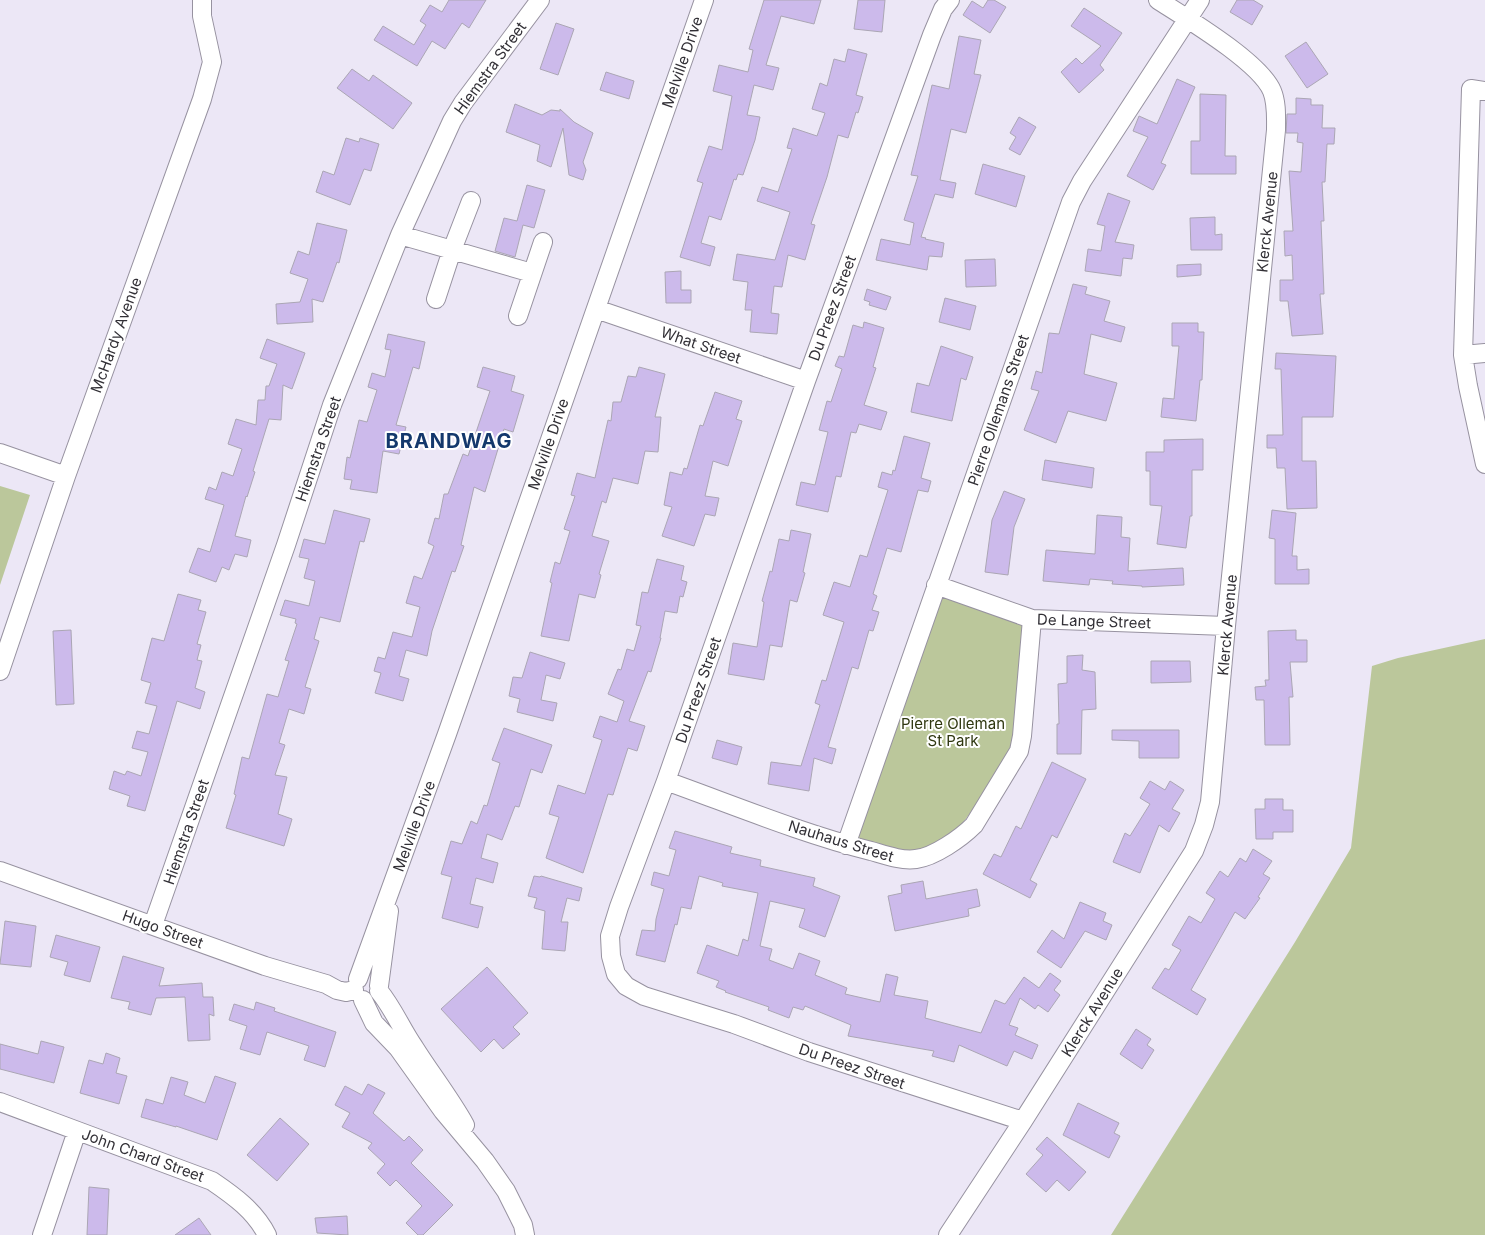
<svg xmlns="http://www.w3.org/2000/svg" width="1485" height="1235" font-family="Inter,sans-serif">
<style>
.green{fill:#bbc79b}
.building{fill:#ccbaeb;stroke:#aba6b4}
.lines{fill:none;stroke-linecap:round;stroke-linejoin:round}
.minor-casing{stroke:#9792a0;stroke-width:20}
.minor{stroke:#fff;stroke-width:18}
.labels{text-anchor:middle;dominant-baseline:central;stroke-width:4;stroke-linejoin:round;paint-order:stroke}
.street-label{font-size:15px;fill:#323036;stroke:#fff}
.park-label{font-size:15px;fill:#2f3710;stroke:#fff}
.district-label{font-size:20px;font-weight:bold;letter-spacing:1px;fill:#14386c;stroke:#fff}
</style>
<rect width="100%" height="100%" fill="#ece7f6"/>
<!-- green -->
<path class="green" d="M0,486L30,495L0,585Z
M936,590L1026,623L1012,754L960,827L916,855L848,840Z
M1485,639V1235H1111L1295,942L1351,848L1372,666L1398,658Z"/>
<!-- building -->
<path class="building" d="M449,0H486L469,28L462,23L445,49L432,41L417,66L374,40L383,26L414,45L426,25L420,21L430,5L442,12Z
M764,0H821L814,24L781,16L766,65L779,68L773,90L754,85L747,115L760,117L755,140L743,175L738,174L736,180L734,179L721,220L709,216L701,243L715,247L710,266L680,257L703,183L697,181L709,146L722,150L732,96L713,91L719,65L748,72L753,50L749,49Z
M858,0H885L882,32L854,29Z
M988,0H994L1006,7L990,33L963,15L972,1L983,8Z
M1237,0H1253L1263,6L1252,25L1230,12Z
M1084,8L1122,33L1100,65L1104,70L1079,93L1061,72L1076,58L1082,64L1101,46L1071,26Z
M556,23L574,29L558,75L540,69Z
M959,36L981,40L974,74L981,75L966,133L951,129L940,180L956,183L953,198L935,194L921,237L926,238L925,239L944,243L942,257L929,256L927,270L876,260L881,239L910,245L914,223L904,220L918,176L911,175L919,142L932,85L949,89Z
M1306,42L1328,74L1307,88L1285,56Z
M848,49L867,54L856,95L863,97L858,113L856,112L848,138L838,135L827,177L811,224L815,225L805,260L788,255L782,287L774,286L771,313L779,314L777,334L750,332L752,310H745L748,282L733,280L737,254L775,260L790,212L757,201L762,187L778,192L792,149L787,148L793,128L817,136L825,113L812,109L820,83L827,86L834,59L845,62Z
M352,69L369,81L373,75L412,103L393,129L337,88Z
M606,72L634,81L629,99L600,90Z
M1177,79L1195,87L1161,163L1166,165L1153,190L1127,176L1148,137L1133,131L1139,116L1157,124Z
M1200,94L1226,95L1225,156H1236V174H1191V141H1200Z
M1296,98L1311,99V105H1323L1322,128H1335L1334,144H1327L1325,182H1322L1324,221H1321L1324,294H1320L1323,334L1292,336L1288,301H1280V280H1293L1292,255L1285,256L1284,231H1293L1289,171L1301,172L1303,143L1297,142L1298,133H1286L1287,114H1296Z
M515,104L542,115L551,110L560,111V109L574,122L593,133L583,162L586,170L583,180L569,175L563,128L551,167L537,161L540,145L506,132Z
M1019,117L1036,127L1020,155L1009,149L1016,137L1010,133Z
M346,138L359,142L360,138L379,144L371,171L364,169L350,205L316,192L323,171L334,175Z
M983,164L1025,176L1016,207L975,194Z
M527,185L545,190L534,228L523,225L515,257L495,251L504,218L517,221Z
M1108,193L1130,201L1115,242L1134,245L1132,259L1123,258L1121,276L1085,271L1088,249L1101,251L1105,226L1097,224Z
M1215,217V235L1222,234V250H1191L1190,218Z
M317,223L347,230L339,263L337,262L323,302L312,299L313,322L277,324L276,304L300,302L308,279L290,273L298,251L309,255Z
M995,259L996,286L966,287L965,260Z
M1201,264V275L1177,277V265Z
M681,271V290H691V303H666L665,272Z
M1073,284L1087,287L1085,294L1110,301L1104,321L1125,327L1121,342L1091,334L1084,374L1117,383L1106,421L1068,411L1056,443L1024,430L1039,391L1031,389L1036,371L1042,373L1049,333L1059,334Z
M867,289L891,297L886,310L869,305L870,302L864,300Z
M945,298L976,306L970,330L939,322Z
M864,322L884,328L873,367L876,368L864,405L887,412L881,430L859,424L856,433L851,432L841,477L836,476L828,512L796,505L801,482L815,485L828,432L819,430L827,401L831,402L842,369L835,366L839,356L844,357L853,325L863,328Z
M1172,323H1198V332H1204L1202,380H1200L1196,421L1161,417L1163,398L1174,399L1179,346H1172Z
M388,334L425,342L419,369L413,367L396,425L406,427L399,454L383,451L377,493L350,489L352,480L344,479L347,457L350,458L359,420L367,422L377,390L368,387L372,373L385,377L391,350L385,349Z
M267,339L305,353L292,389L283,385L281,420L269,419L253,471L255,472L247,497L246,496L235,536L251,540L247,557L235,554L229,570L222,567L216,582L189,572L198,548L210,552L224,505L205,499L209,487L216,490L222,472L233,476L242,449L228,444L236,419L256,425L258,400H265L266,386H269L277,364L260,358Z
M941,346L973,357L966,380L961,378L952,421L911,412L917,383L929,386Z
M1276,353L1336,356L1333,417H1302V461H1316L1317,508L1287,509L1285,468H1277L1276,448H1267V435H1283L1281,369H1275Z
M483,367L515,376L511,391L524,395L513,432L504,429L485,492L474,487L461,545L464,546L455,572L452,571L432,631L427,656L406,650L399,676L409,679L403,701L375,693L381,673L374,671L378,657L385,659L393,632L412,637L420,607L406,603L414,576L422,579L434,546L428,543L435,518L439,519L444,494H448L463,454L468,456L490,391L477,387Z
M639,367L665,374L655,417H661L658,452L645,451L638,484L613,478L606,503L602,501L592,536L609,541L599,574L601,575L595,598L579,594L569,641L541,636L552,583L550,582L555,562L560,564L570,531L564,529L575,496L571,495L577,473L595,478L608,420L611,421L613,402H621L628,376L636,377Z
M715,392L742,401L736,419L742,421L728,466L713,461L705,496L719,498L715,516L705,514L694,546L662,536L672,507L664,505L670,472L682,475L684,468L687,469L700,425L703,426Z
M904,436L930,443L921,478L931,481L928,492L918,490L901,552L887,548L873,594L877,596L872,610L879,612L873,631L869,630L858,669L852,667L828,747L836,749L832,764L814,758L809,791L768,784L771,762L801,766L820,705L815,703L822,680L826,681L844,622L823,615L834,582L850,587L860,555L867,557L888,490L878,487L882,472L892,475L893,470L895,471Z
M1203,439V470H1192V516H1190L1186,548L1157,544L1162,506L1150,505V471H1146V452H1164V440Z
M1045,460L1094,468L1092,488L1042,480Z
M1004,491L1025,499L1014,527L1008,575L985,572L992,520Z
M334,510L370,519L364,542L360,541L340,622L320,617L314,639L319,641L305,687L311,689L304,714L289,709L279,743L285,745L275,775L287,777L278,814L292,819L284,846L226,828L236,795L234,794L242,757L249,759L267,694L278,697L289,661L285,660L297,624L295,623L296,619L280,615L285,600L309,606L315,581L304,578L309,559L299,557L304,539L325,544Z
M1272,510L1296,513L1292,556H1297V570L1309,569V584H1275V539L1269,538Z
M1097,515L1122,517L1121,537L1130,538L1128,571L1183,568L1184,585L1142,587V586L1112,584L1113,581L1090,579L1089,585L1043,581L1046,550L1095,554Z
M791,530L811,534L803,572L805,573L797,602L790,600L782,647L770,645L764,680L728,674L733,643L757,647L764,602L762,601L770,571L772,572L779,539L789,541Z
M657,559L684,566L681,580L687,582L683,597L680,596L677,613L665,611L660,638H661L651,672L648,671L629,721L645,726L637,751L628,748L613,795L608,794L583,873L546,858L559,817L549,814L558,785L585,794L602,740L593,737L600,716L617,722L624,701L608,694L618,669L621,670L627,649L634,651L641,626L636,625L642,592L648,593Z
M178,594L201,600L198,610L206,612L197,644L201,645L197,660L202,661L195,688L205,692L200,709L177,701L145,811L127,806L130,796L109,789L114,771L125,775L127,771L141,776L148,752L132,748L137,731L149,734L157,706L145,703L151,683L141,680L152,638L164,641Z
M71,630L74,704L56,705L53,631Z
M1296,630V640H1307V662H1290L1293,697H1289L1290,745H1265L1264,700H1256L1255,687L1266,686L1265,680H1269L1268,631Z
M530,652L565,663L560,679L546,675L541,700L557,703L553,721L517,712L520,699L509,696L513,677L522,678Z
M1083,655L1082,670L1095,672L1096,709L1082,710L1081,754H1057V724H1059L1058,684L1067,683V656Z
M1151,661H1190L1191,682L1151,683Z
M504,728L552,745L542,773L531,769L519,807L515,806L502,840L487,834L481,858L498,863L493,883L476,878L470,904L483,907L478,928L442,918L452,877L441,874L451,841L462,844L471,821L477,824L484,805L487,806L500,763L492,760Z
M1112,730H1179V758H1139V741L1112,740Z
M717,740L742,747L737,765L712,758Z
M1052,762L1086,779L1057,838L1052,835L1030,880L1037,884L1030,898L983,874L994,854L1001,857L1016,826L1021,829Z
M1150,781L1165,790L1170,781L1184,790L1172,809L1180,813L1169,832L1159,825L1140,873L1113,862L1125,833L1130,836L1150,804L1140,798Z
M1265,799H1283V810H1293V832H1273V839H1256L1255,809H1265Z
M675,831L732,847L730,853L761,860L760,866L815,878L813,886L840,896L825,937L799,927L805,909L770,901L760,946L772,949L769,960L793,969L799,953L820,961L815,975L847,988L845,994L880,1002L886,974L898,977L894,995L928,1001L925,1018L981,1033L995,1000L1005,1004L1024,977L1039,988L1050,973L1061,981L1054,990L1060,995L1048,1012L1038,1005L1035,1009L1020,998L1009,1025L1018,1028L1015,1035L1038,1045L1032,1059L1014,1051L1007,1066L959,1045L954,1062L932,1056L934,1051L848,1036L851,1025L805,1006L803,1010L793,1007L789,1018L768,1010L769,1007L725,992L726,991L716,987L719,981L697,973L707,945L738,956L743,939L748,941L758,893L722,886L723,883L699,876L691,909L681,907L677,925L675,924L665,962L636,955L642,930L655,931L656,919L664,889L651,885L654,872L669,876L676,850L669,848Z
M1253,849L1272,861L1263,874L1270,878L1258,897L1260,898L1245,919L1235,912L1191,990L1206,999L1197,1015L1152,988L1165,968L1169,970L1181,950L1172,945L1189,916L1201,923L1215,899L1206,893L1220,871L1228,877L1240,858L1246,862Z
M534,876L540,877L541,876L582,888L579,901L567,898L561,922H568L565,951L542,949L545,911L534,908L537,898L528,896Z
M923,881L926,899L977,889L980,906L968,909L969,916L895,931L888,896L902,893L901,885Z
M1080,902L1106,913L1103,921L1112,925L1106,940L1085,931L1061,968L1037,952L1052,930L1064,939Z
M5,921L36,926L31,967L0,964Z
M56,935L100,947L90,982L64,975L68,962L50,957Z
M123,956L164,968L159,986L202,983L203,997H213L214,1016L209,1014L210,1040L188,1041L185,997L156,998L151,1015L128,1009L130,1002L111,998Z
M487,967L528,1013L513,1027L520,1034L503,1049L494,1039L481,1052L441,1009Z
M256,1002L275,1008L274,1011L336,1032L325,1067L304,1060L309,1046L267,1032L260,1055L240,1049L247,1026L229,1020L234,1004L254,1010Z
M1136,1029L1151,1039L1147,1045L1154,1050L1142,1069L1120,1054Z
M41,1041L64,1047L54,1083L0,1069V1044L38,1054Z
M106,1053L120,1058L116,1073L127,1076L119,1104L80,1093L89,1060L103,1064Z
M215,1076L236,1083L217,1140L176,1126V1127L141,1117L146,1099L163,1104L171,1077L188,1082L184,1095L205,1103Z
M368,1084L385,1093L373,1113L404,1141L409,1136L423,1150L411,1163L453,1205L423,1235H418L406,1223L422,1206L396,1180L390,1186L377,1173L385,1164L368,1148L372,1143L342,1127L350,1113L335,1105L345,1086L362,1095Z
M1078,1103L1119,1123L1114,1133L1120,1136L1109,1158L1063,1135Z
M280,1118L309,1144L277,1181L247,1155Z
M1047,1137L1086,1172L1069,1191L1057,1180L1046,1192L1026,1174L1043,1155L1036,1149Z
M89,1187L109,1189L107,1235H87Z
M347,1216L348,1235L317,1233L315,1218Z
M199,1218L211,1235H175Z"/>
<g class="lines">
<defs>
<path id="minor" d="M950,0L943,9L932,35L806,381L666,781L619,907L610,936L611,956L616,974L626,986L644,996L734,1024L809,1052L1023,1121
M1485,91L1471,89L1463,355L1468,386L1485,464
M400,235L532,273
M436,299L452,250L471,201
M596,309L806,381
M518,316L543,242
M1463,355L1485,353
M0,453L66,476
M936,585L1032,619L1226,626
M0,671L66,476L202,99L212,62L202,16V0
M666,781C733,805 803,834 871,851C885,855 901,861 916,859C934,857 961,838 974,825L1019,751L1022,736L1032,619
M846,845L1071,202L1082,181L1200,0
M0,871L265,966L326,984L337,990L346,992L354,990
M153,925L286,545L332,405L400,235L452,121L463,103L540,0
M358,979L447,734L704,0
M379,986L389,911
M379,991C393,1008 401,1028 414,1047C431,1074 450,1098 465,1125
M363,1000L374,1023L398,1048L443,1111L485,1161L506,1191L523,1225L525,1235
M0,1102L212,1181C234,1196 255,1211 267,1235
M42,1235L77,1131
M948,1235L1023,1121L1194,851L1204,825L1210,802L1226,626L1276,130C1276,117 1277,103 1272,91C1260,62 1186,18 1158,0"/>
</defs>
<!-- minor casing -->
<use href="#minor" class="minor-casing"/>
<!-- minor -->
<use href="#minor" class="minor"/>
</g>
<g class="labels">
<!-- street labels -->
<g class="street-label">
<text transform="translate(682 62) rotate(-71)">Melville Drive</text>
<text transform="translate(490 68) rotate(-54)">Hiemstra Street</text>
<text transform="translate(1267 222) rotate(-84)">Klerck Avenue</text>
<text transform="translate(832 308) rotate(-70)">Du Preez Street</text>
<text transform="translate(116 335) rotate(-70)">McHardy Avenue</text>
<text transform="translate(701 345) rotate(19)">What Street</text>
<text transform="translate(998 410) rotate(-71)">Pierre Ollemans Street</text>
<text transform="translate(548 444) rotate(-71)">Melville Drive</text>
<text transform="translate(318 449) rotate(-71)">Hiemstra Street</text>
<text transform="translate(1094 621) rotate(2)">De Lange Street</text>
<text transform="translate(1227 625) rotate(-85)">Klerck Avenue</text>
<text transform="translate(698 690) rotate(-71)">Du Preez Street</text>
<text transform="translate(414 826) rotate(-70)">Melville Drive</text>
<text transform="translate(186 832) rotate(-71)">Hiemstra Street</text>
<text transform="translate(841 841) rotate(17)">Nauhaus Street</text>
<text transform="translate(163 929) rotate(20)">Hugo Street</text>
<text transform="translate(1092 1012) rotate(-58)">Klerck Avenue</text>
<text transform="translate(852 1066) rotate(19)">Du Preez Street</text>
<text transform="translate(143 1155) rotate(20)">John Chard Street</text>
</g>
<!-- park labels -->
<g class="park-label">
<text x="953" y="723">Pierre Olleman<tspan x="953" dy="17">St Park</tspan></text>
</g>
<!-- district labels -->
<g class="district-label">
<text x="449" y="441">BRANDWAG</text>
</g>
</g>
</svg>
